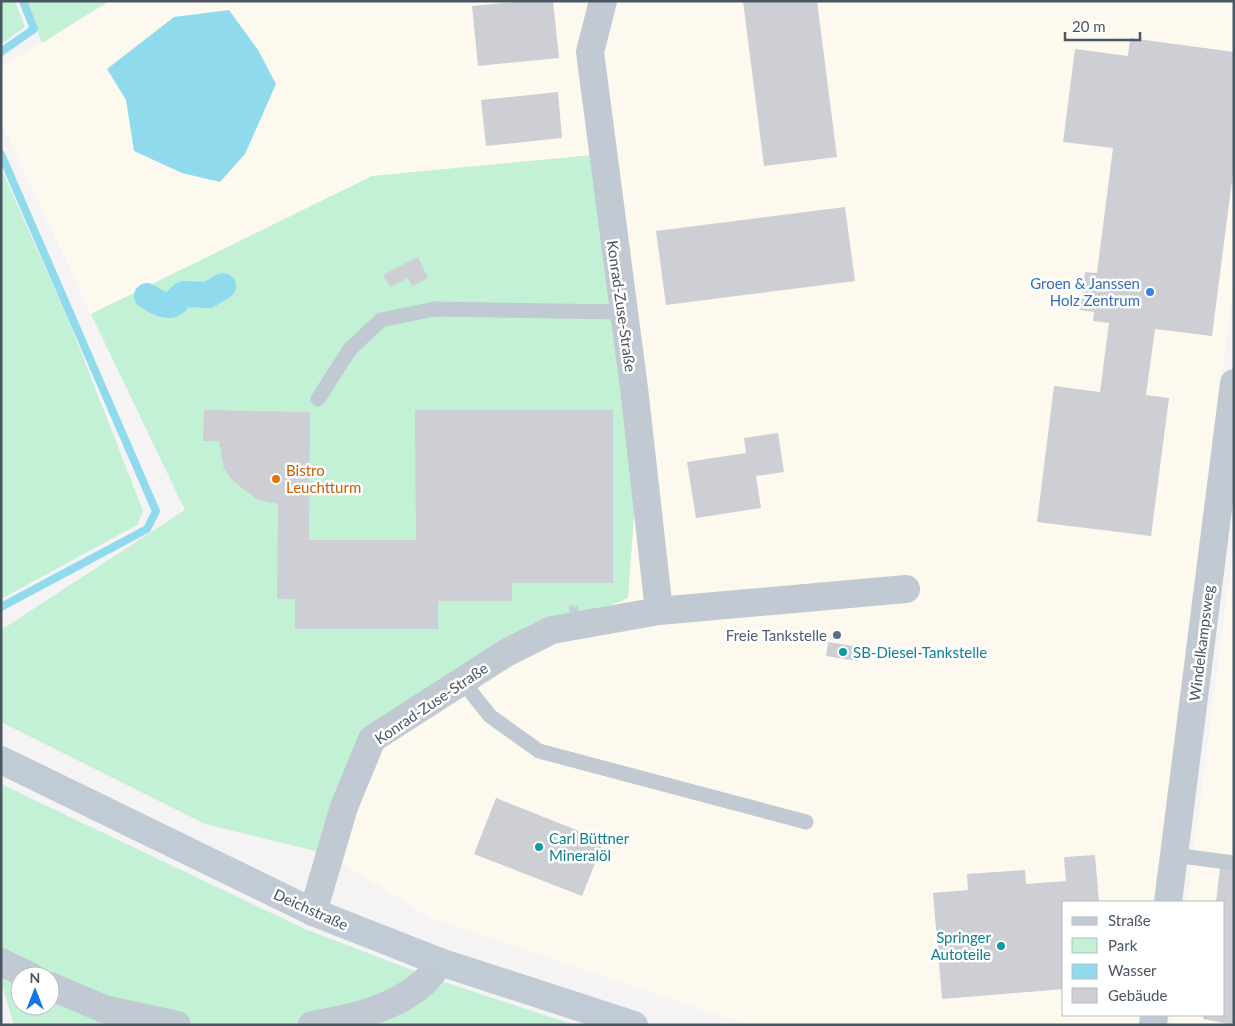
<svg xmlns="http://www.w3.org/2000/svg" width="1235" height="1026" font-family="Lato,sans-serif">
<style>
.commercial{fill:#fdf9ef}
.green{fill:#c3f1d5;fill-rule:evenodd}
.water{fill:#90daee}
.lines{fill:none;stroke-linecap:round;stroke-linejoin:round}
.stream{stroke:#90daee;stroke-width:8}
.canal{stroke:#90daee;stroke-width:26}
.building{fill:#cdcfd5}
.service{stroke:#c1cad2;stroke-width:15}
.minor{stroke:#c1cad2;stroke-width:28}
.secondary{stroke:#c1cbd6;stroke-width:28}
.shop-dot{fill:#3f7fe0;stroke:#fff;stroke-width:2}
.food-dot{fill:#e8710a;stroke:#fff;stroke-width:2}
.service-dot{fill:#5c6f8a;stroke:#fff;stroke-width:2}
.culture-dot{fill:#0f9aa8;stroke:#fff;stroke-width:2}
.labels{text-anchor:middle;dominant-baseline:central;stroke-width:5;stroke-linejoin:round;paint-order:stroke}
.shop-label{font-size:15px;fill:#366cbe;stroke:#fff;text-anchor:end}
.street-label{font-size:15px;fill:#4a5661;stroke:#fff}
.food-label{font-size:15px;fill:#c56008;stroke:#fff;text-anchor:start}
.service-label{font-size:15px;fill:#4e5e75;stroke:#fff;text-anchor:end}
.culture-label{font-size:15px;fill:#0d838f;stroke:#fff;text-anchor:start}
</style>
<rect width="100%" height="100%" fill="#f5f3f3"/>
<!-- commercial -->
<path class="commercial" d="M111,1H1234V279L1155,902H1064V1015H1141L1140,1025H747L430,918L328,854L372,176L91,314L1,122V67Z
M1234,541V1025H1171L1172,1015H1224V902H1187Z"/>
<!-- green -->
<path class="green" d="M1,1H15L25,27L1,44Z
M26,1H109L42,43Z
M592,155L635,504L628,598L519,643L372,734L328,854L205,824L1,722V630L185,510L91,314L372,176Z
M1,168L69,321L143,511L137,525L1,599Z
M1,784L305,929L441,981L575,1025H14L1,982ZM20,976H50V1006H20Z"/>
<!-- water -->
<path class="water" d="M229,10L258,50L276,84L245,154L220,182L182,173L134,151L126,100L107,69L174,17Z"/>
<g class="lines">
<!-- stream -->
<path class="stream" d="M1,52L34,29L23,1
M1,154L156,511L147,529L1,607"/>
<!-- canal -->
<path class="canal" d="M147,296C154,300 166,309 175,303C178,300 179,296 184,294L208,295L223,286"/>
</g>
<!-- building -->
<path class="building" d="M525,1H553L559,58L478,66L472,6Z
M743,1H817L837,157L764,166Z
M1130,38L1234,52V165L1212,336L1155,329L1146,395L1169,398L1151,536L1037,522L1054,386L1100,392L1109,323L1093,321L1094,312L1080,310L1085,272L1097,273L1113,148L1063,142L1075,49L1128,56Z
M558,92L562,138L486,146L481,100Z
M845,207L855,281L666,305L656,231Z
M418,257L428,278L412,286L408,278L390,287L383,275Z
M204,410L310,412L309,540H416L415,410H613V583H512V601H438V629H295V599H277L278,504L258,500L233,481L224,469L219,441H203Z
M778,433L784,472L756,476L761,508L696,518L687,462L746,453L744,438Z
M569,605L578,606V612H569Z
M828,642L860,647L858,661L826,656Z
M496,798L604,841L582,896L474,854Z
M1095,855L1099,902H1064V989L942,999L933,893L968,890L967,874L1025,870L1026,884L1066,881L1064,857Z
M1220,868L1234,869V1025L1203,1019L1204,1015H1224V902H1216Z"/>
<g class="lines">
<!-- service -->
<path class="service" d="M318,399L350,349L381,320L434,309L623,312
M463,682L490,716L539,751L806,822
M1174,855L1234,863"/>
<!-- minor -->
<path class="minor" d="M603,1L590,52L634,388L659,611
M1168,902L1234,383
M313,912L344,807L372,739L506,653L552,630L659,611L906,589
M1,962L30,976
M50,986L104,1009L177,1025
M312,1025C350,1018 393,1010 423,983C430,977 435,969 440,962
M1153,1025L1154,1015"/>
<!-- secondary -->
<path class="secondary" d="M1,760L313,912L440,962L634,1025"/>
</g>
<!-- markers -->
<circle class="shop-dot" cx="1150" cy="292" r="5"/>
<circle class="food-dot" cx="276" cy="479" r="5"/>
<circle class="service-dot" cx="837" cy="635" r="5"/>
<g class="culture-dot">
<circle cx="843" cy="652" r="5"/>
<circle cx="539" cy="847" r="5"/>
<circle cx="1001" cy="946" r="5"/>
</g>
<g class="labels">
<!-- shop labels -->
<g class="shop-label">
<text x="1140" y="283">Groen &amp; Janssen<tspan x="1140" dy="17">Holz Zentrum</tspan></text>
</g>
<!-- street labels -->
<g class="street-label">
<text transform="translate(622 306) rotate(82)">Konrad-Zuse-Straße</text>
<text transform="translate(1201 643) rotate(-83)">Windelkampsweg</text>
<text transform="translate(431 703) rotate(-34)">Konrad-Zuse-Straße</text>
<text transform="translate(311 909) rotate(24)">Deichstraße</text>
</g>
<!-- food labels -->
<g class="food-label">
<text x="286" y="470">Bistro<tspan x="286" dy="17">Leuchtturm</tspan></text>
</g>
<!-- service labels -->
<g class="service-label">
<text x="827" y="635">Freie Tankstelle</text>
</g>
<!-- culture labels -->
<g class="culture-label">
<text x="853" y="652">SB-Diesel-Tankstelle</text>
<text x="549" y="838">Carl Büttner<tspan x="549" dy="17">Mineralöl</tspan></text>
<text x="991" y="937" text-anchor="end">Springer<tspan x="991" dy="17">Autoteile</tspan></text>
</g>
</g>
<!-- border -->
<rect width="1235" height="1026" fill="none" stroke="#4a5661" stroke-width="5"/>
<!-- legend -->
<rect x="1062" y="901" width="162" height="115" fill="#ffffff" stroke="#b7bbc0"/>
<rect x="1072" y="917" width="25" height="8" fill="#c1cbd6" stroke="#b7bbc0"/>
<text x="1108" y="926" font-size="15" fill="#4a5661">Straße</text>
<rect x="1072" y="938" width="25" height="15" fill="#c3f1d5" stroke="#b7bbc0"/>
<text x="1108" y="951" font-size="15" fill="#4a5661">Park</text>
<rect x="1072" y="964" width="25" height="15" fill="#90daee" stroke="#b7bbc0"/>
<text x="1108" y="976" font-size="15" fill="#4a5661">Wasser</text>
<rect x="1072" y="988" width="25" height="15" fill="#cdcfd5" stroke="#b7bbc0"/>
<text x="1108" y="1001" font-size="15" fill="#4a5661">Gebäude</text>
<!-- north arrow -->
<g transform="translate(35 991)"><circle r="24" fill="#ffffff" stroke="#b7bbc0"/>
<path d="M0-4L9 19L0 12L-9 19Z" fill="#1a73e8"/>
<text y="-8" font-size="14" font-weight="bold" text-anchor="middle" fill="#4a5661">N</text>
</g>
<!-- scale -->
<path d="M1065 32v8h75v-8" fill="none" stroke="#4a5661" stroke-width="2.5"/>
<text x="1072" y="32" font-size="15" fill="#4a5661" stroke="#ffffff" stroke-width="4" paint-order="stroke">20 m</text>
</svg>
